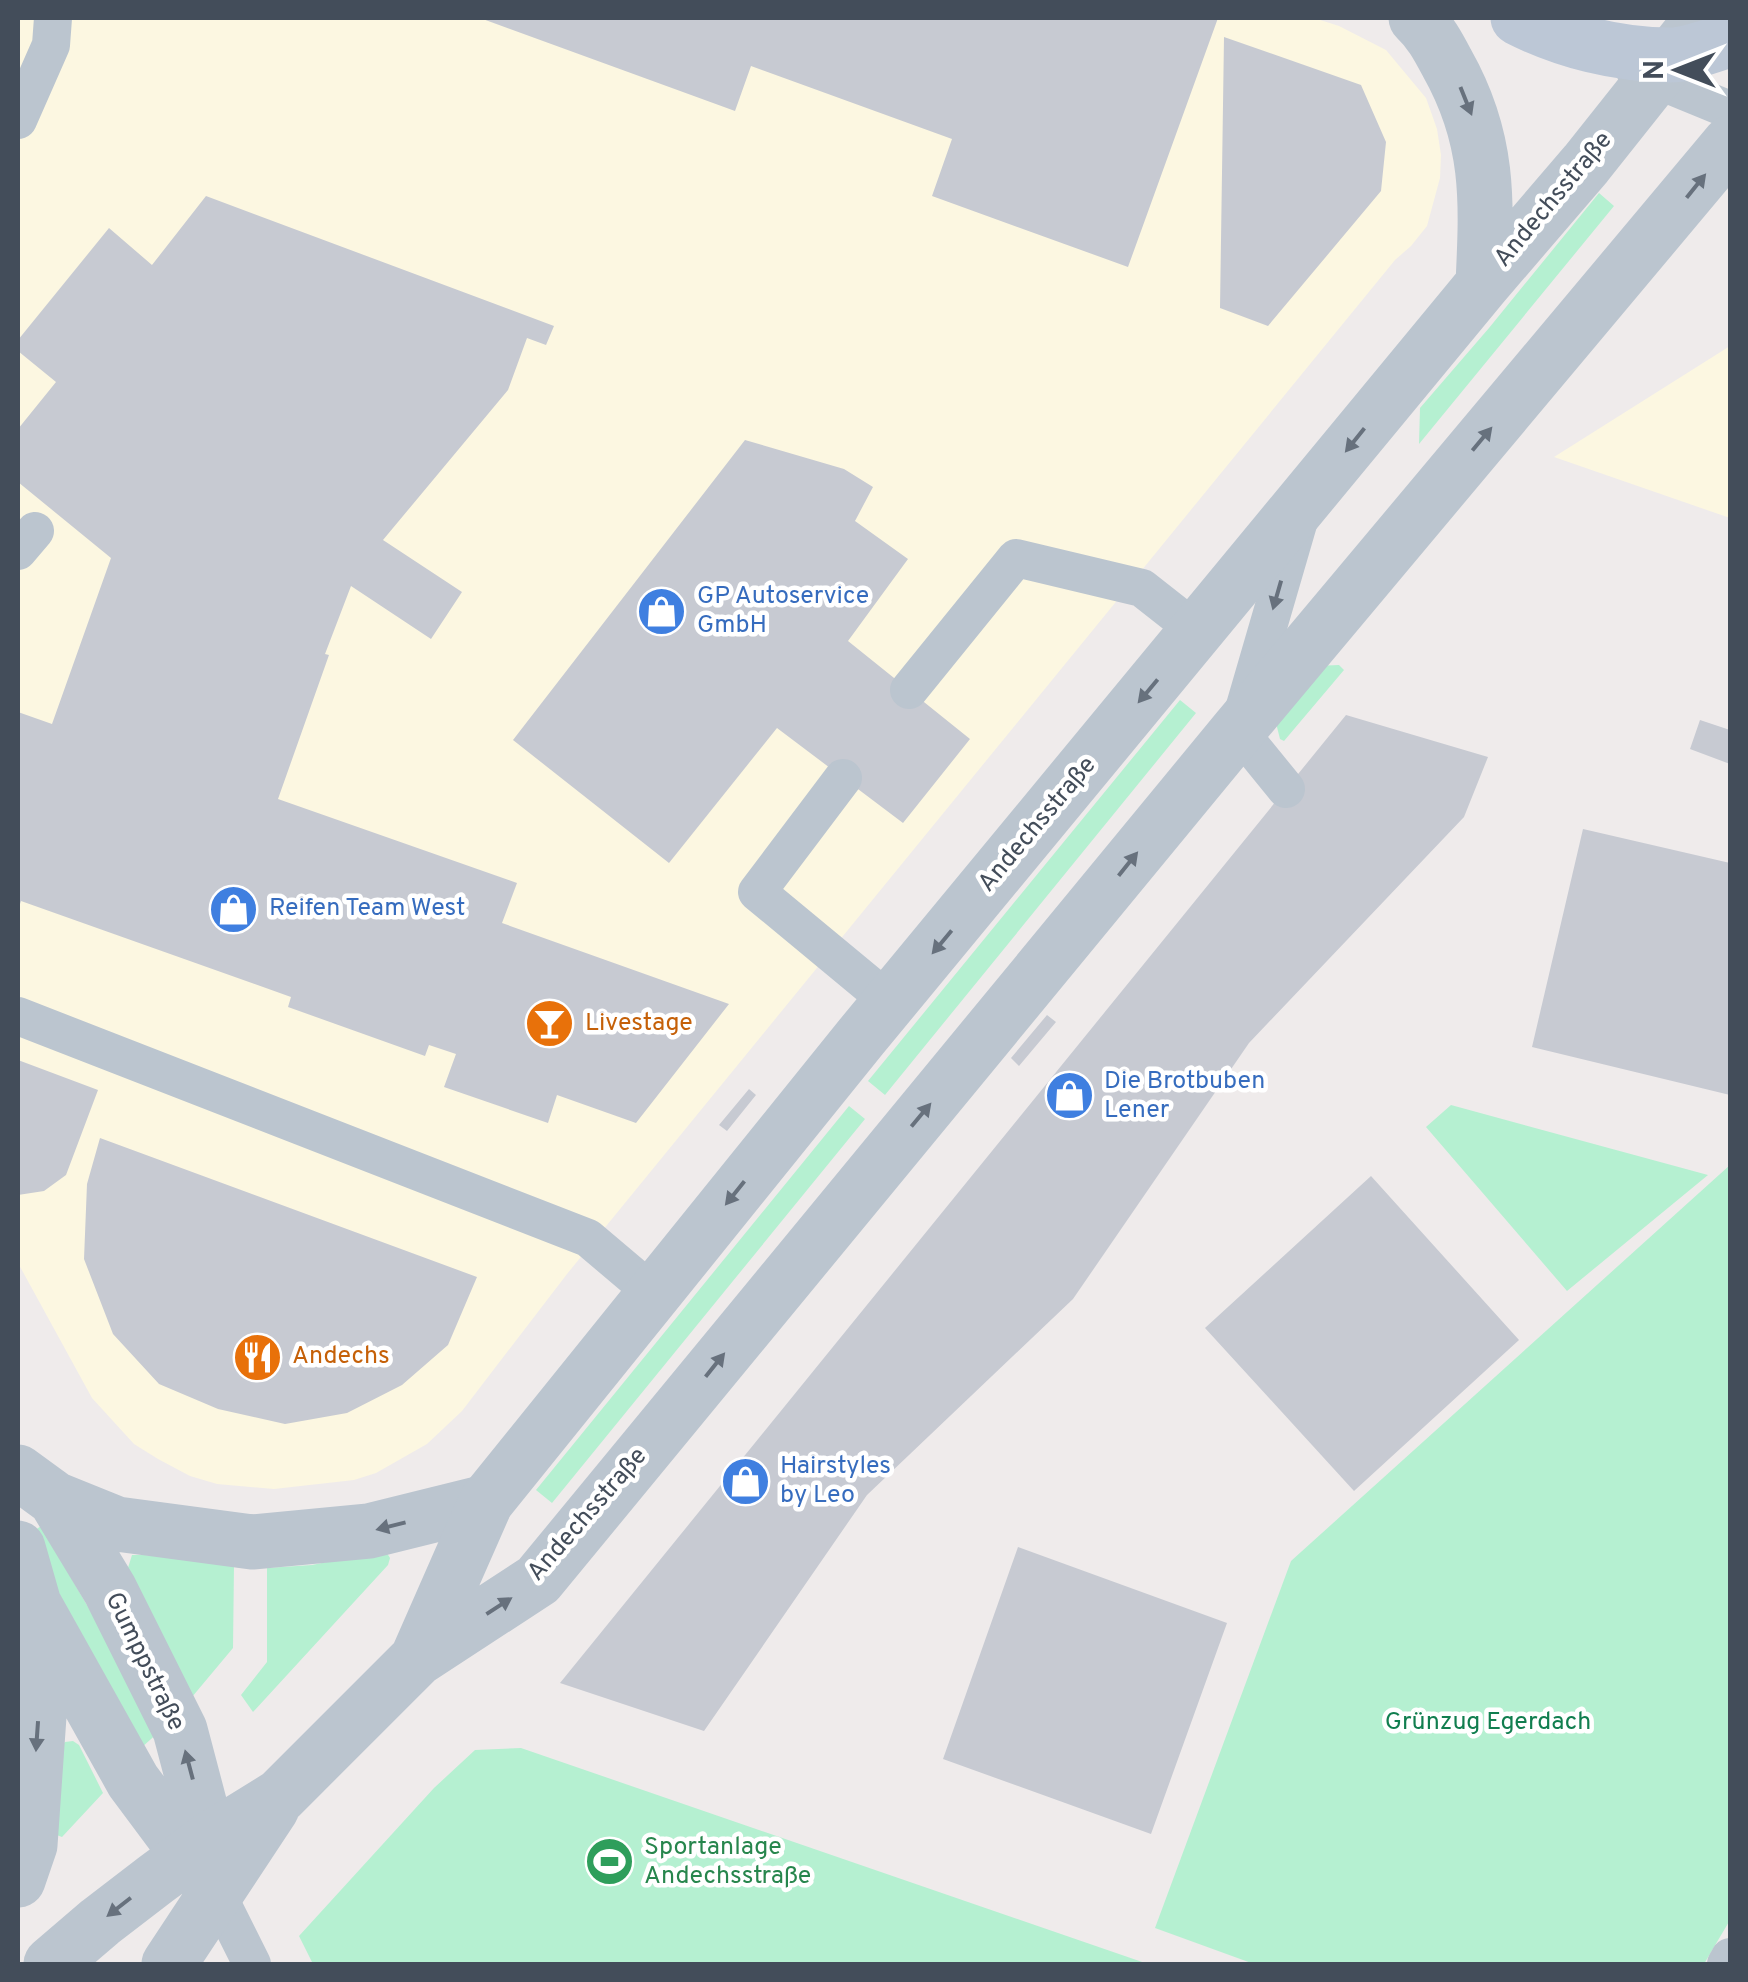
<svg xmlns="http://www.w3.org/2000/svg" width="1748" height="1982" font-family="Overpass,sans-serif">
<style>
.commercial{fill:#fcf7e1}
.green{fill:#b5f0d1}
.building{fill:#c7cad2}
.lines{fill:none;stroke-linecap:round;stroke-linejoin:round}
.service{stroke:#bbc5cf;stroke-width:38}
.minor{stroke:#bbc5cf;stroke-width:55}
.tertiary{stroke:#bbc5cf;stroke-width:55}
.secondary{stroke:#bcc7d6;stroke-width:55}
.oneway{fill:#67717d}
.labels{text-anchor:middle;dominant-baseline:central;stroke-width:9;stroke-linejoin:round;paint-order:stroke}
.street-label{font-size:25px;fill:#434d5a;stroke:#fff}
.shop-label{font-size:25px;fill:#366cbe;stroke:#fff;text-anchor:start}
.food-label{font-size:25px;fill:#c56008;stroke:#fff;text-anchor:start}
.park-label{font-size:25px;fill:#117e4f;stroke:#fff}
.leisure-label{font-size:25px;fill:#27864d;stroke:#fff;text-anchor:start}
</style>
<rect width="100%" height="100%" fill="#efebeb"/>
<!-- commercial -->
<path class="commercial" d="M18,18H1314L1339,26L1386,50L1426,98L1437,129L1441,155L1440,178L1427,226L1411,246L1395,260L567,1274L462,1411L427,1444L376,1473L354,1480L274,1489L217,1484L190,1476L158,1459L134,1444L92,1398L18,1263Z
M1730,346V518L1554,457Z"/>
<!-- green -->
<path class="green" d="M1599,193L1614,206L1419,444L1420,408L1489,328Z
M1339,665L1344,670L1284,741L1280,739L1275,719L1315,666Z
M1180,700L1196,713L885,1095L868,1081Z
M1451,1105L1708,1175L1567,1291L1426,1127Z
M849,1106L865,1119L552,1503L536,1490Z
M1730,1165V1920L1704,1964H1254L1155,1928L1291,1561Z
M41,1526L160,1731L141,1748L28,1535Z
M385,1550L390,1558L388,1565L253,1712L241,1695L267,1662V1568L312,1565Z
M132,1555H145L234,1565L233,1648L192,1697L127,1571Z
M73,1741L79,1745L103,1793L62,1837L54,1834L62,1746L65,1742Z
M521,1748L1148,1964H313L299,1936L434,1788L475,1750Z"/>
<!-- building -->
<path class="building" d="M480,18H1218L1128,267L932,196L952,139L751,66L735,111Z
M1224,37L1361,85L1386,142L1381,191L1268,326L1220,308Z
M206,196L554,326L546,345L527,338L508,390L383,540L462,592L431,639L351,586L325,654L329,655L278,799L517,883L502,923L729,1004L636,1123L557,1095L548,1123L444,1087L456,1054L429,1045L425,1056L288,1007L291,997L21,901L18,910V712L52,724L111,558L18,482V429L56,382L18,351V340L109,228L152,265Z
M745,440L844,469L873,487L855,521L908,559L848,641L970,739L903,823L777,728L669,863L513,740Z
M1346,715L1488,757L1464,817L1249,1043L1073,1299L867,1495L704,1731L560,1683Z
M1700,720L1730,730V764L1690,749Z
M1583,829L1730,863V1095L1532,1047Z
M1047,1015L1056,1022L1019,1066L1011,1058Z
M18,1060L98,1090L66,1175L44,1191L18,1195Z
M749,1089L756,1095L727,1131L719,1125Z
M100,1138L477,1277L448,1345L402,1385L347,1413L285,1424L218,1409L159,1384L113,1334L84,1259L87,1184Z
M1371,1176L1519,1340L1354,1491L1205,1328Z
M1018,1547L1227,1623L1151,1834L943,1759Z"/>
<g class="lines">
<!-- service -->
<path class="service" d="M1635,71L1730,110
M18,120L51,45L53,18
M18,551L35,531
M909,690L1016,558L1142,588L1198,632
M843,778L757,892L891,1003
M1286,789L1238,730L1300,517
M18,1016L588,1238L653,1293
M217,1894L252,1964
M1726,1964L1730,1957"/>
<!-- minor -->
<path class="minor" d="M18,1472L55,1499L117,1524L252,1542L369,1531L486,1502
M55,1499L110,1590L180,1730L209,1840L215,1885
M18,1548L34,1604L133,1781L209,1883
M18,1880L30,1845L43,1659L36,1617"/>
<!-- tertiary -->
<path class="tertiary" d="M1416,18C1430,31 1438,46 1447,63C1490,139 1487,200 1483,284
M417,1659L486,1502L861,1037L1483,284L1586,164L1702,18
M51,1964L100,1922L156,1879L209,1840L280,1796L417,1659L538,1580L1238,730L1730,143
M169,1964L272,1808"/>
<!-- secondary -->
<path class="secondary" d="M1518,18C1563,41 1618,55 1670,55C1689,55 1711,45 1730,40"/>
</g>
<!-- one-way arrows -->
<defs><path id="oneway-solid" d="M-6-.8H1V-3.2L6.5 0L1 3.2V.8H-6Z" transform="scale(2.5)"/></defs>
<g class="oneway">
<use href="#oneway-solid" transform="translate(1466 101) rotate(68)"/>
<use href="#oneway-solid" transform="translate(1696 186) rotate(-51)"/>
<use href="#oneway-solid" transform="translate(1482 439) rotate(-50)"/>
<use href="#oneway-solid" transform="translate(1355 440) rotate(129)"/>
<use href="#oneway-solid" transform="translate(1277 595) rotate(106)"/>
<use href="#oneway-solid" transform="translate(1148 691) rotate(130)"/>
<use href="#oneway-solid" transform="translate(1128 864) rotate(-51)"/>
<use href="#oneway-solid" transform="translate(942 942) rotate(130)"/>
<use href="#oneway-solid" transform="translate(921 1115) rotate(-50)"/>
<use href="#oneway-solid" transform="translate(735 1193) rotate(129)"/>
<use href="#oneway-solid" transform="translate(715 1365) rotate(-51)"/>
<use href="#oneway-solid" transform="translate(391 1526) rotate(166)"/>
<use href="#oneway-solid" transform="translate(499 1606) rotate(-33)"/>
<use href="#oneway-solid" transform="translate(37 1736) rotate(94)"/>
<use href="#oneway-solid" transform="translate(189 1765) rotate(-105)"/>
<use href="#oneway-solid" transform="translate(119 1907) rotate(142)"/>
</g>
<!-- icons -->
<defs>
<symbol id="shop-disc" viewBox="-11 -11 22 22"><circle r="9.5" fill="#3f7fe0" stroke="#fff"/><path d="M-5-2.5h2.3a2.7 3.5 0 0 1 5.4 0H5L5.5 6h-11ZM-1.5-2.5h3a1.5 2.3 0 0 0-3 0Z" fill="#fff"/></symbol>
<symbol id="bar-disc" viewBox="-11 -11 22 22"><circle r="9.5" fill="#e8710a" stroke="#fff"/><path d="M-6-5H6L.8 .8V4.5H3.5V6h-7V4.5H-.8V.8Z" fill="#fff"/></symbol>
<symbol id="restaurant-disc" viewBox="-11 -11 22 22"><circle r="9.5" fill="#e8710a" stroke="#fff"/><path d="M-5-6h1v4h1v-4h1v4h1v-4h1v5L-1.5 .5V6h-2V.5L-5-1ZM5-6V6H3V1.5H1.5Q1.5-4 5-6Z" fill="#fff"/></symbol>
<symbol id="stadium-disc" viewBox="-11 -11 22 22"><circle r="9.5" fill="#2e9e5b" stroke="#fff"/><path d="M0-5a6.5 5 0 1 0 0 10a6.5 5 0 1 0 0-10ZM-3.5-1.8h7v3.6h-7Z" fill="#fff"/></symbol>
</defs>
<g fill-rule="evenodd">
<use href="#shop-disc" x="634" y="584" width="55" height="55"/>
<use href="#shop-disc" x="206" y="882" width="55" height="55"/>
<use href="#bar-disc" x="522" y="996" width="55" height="55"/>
<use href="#shop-disc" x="1042" y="1068" width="55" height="55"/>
<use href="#restaurant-disc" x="230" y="1330" width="55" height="55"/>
<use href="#shop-disc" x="718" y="1454" width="55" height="55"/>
<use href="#stadium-disc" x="582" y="1834" width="55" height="55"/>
</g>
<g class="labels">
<!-- street labels -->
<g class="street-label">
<text transform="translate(1554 200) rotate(-50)">Andechsstraße</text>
<text transform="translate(1038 825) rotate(-50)">Andechsstraße</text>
<text transform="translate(588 1515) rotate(-49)">Andechsstraße</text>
<text transform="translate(144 1662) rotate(64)">Gumppstraße</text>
</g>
<!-- shop labels -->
<g class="shop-label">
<text x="697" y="597">GP Autoservice<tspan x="697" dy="29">GmbH</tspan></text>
<text x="269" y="909">Reifen Team West</text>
<text x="1104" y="1082">Die Brotbuben<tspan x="1104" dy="29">Lener</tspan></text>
<text x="780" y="1467">Hairstyles<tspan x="780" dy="29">by Leo</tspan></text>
</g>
<!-- food labels -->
<g class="food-label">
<text x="585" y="1024">Livestage</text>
<text x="292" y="1357">Andechs</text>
</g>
<!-- park labels -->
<g class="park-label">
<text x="1488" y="1723">Grünzug Egerdach</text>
</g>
<!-- leisure labels -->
<g class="leisure-label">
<text x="644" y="1848">Sportanlage<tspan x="644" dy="29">Andechsstraße</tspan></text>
</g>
</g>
<!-- border -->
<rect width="1748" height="1982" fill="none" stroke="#434d5a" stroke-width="40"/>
<!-- north arrow -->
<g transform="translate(1678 70) rotate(270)" stroke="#ffffff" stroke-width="8" paint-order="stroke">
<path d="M0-8L18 38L0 25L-18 38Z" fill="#434d5a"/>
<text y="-15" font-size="28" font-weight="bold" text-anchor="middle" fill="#434d5a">N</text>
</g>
</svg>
